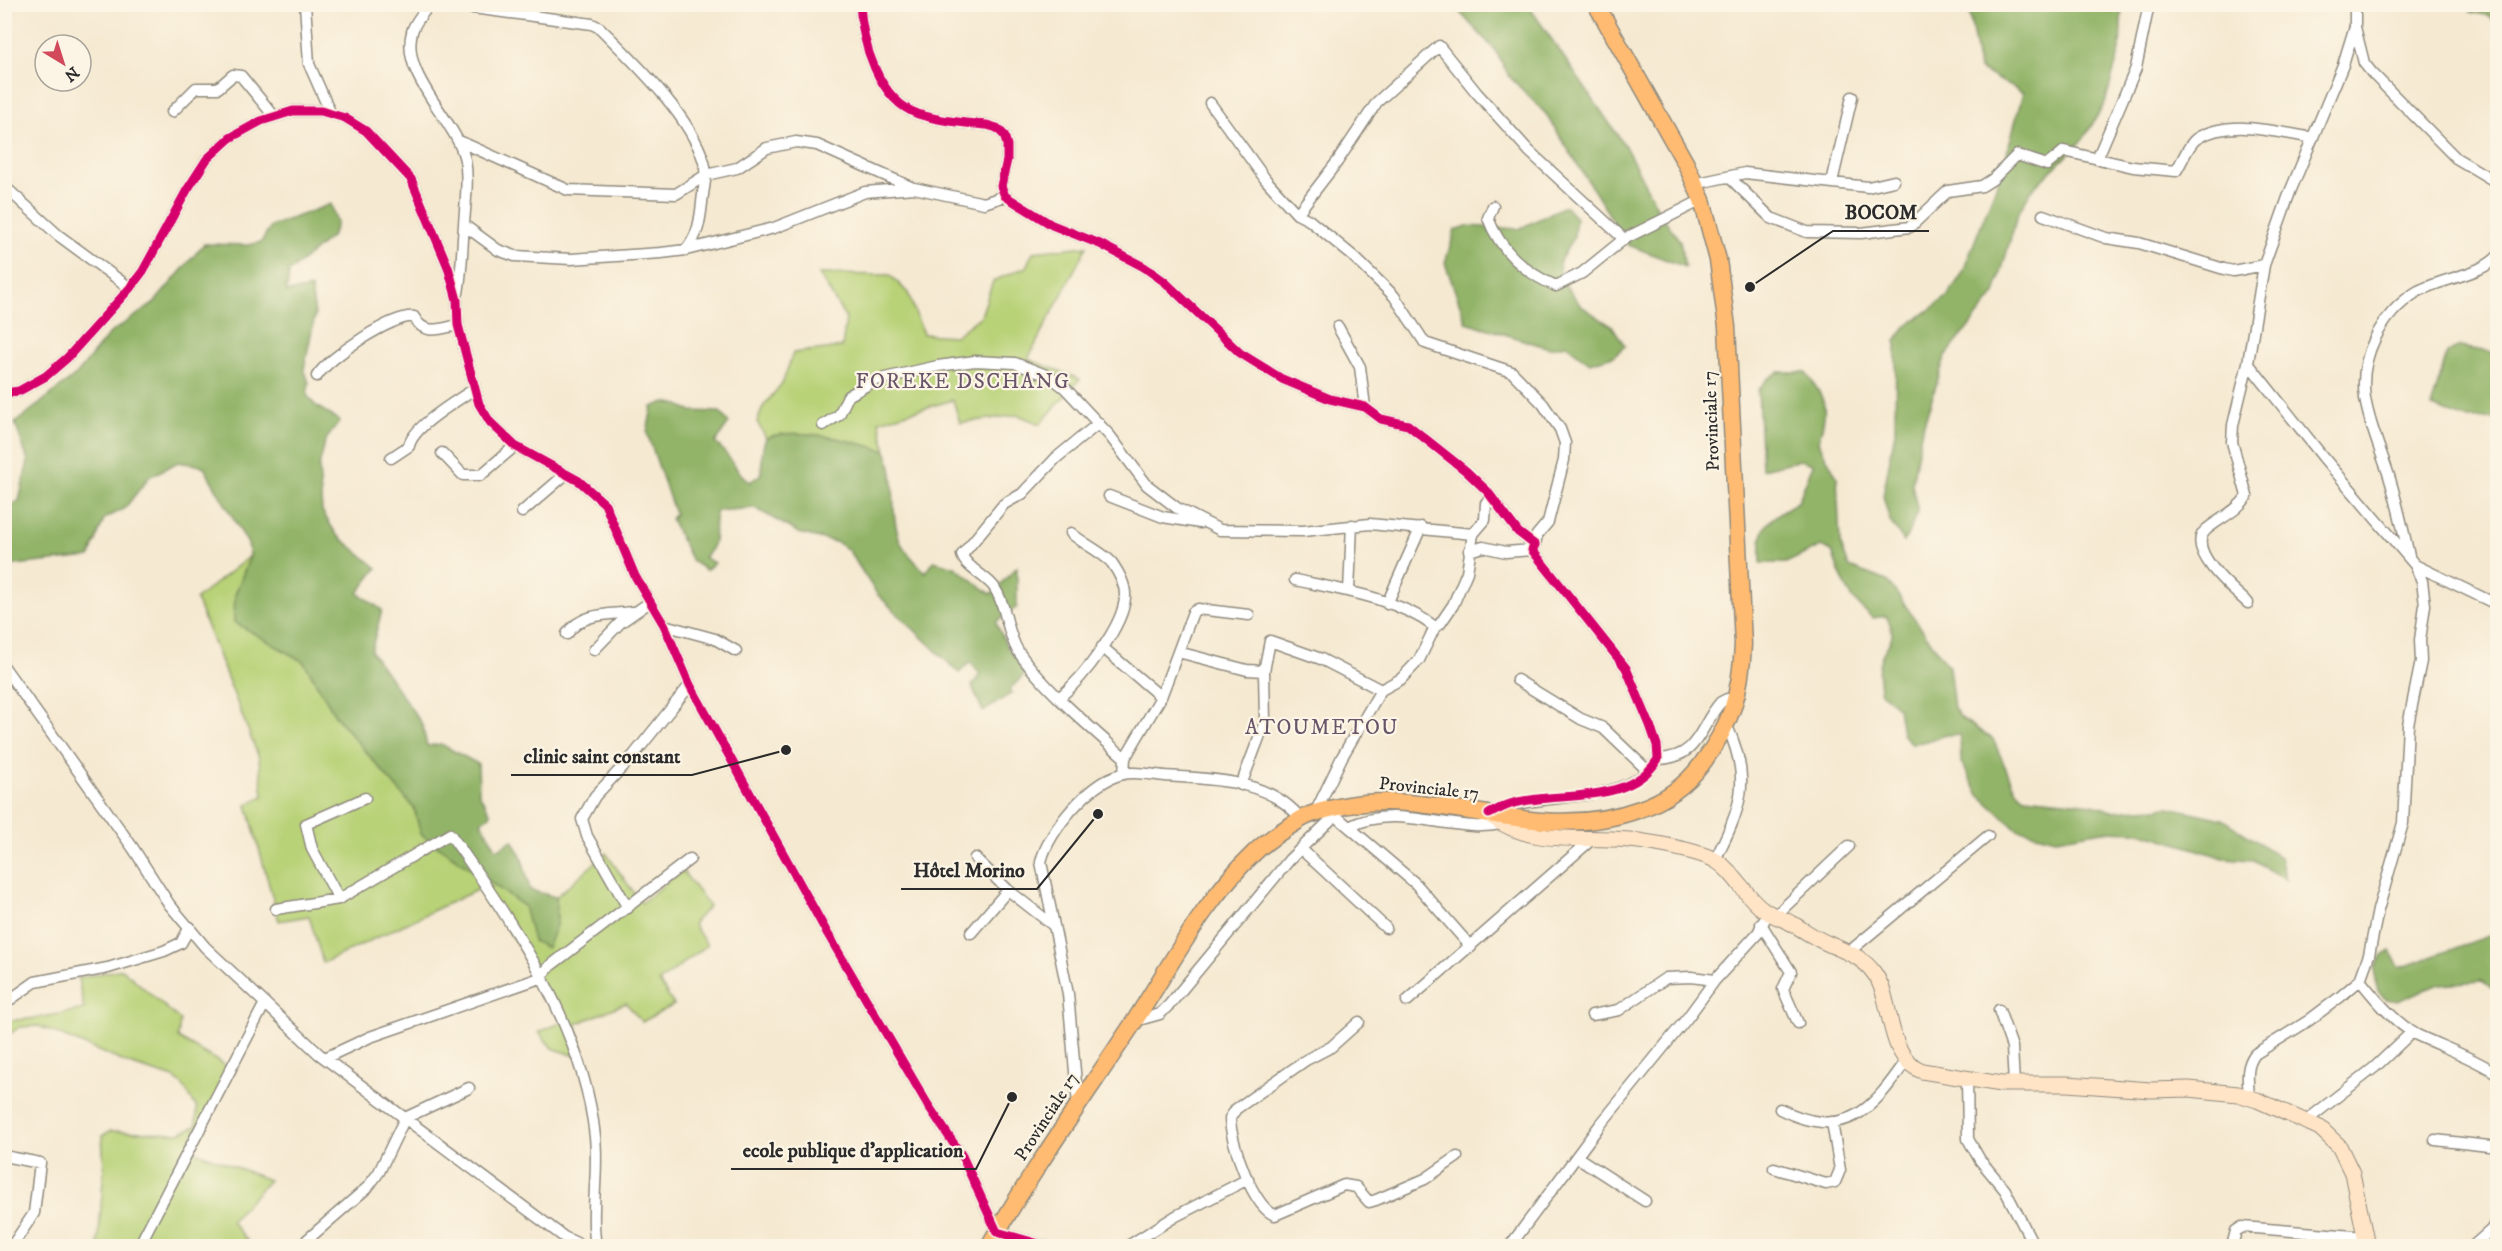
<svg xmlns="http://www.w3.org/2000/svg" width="2502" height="1251" font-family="'IM FELL DW Pica',serif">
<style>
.green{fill:#b8d277;stroke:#727e51;stroke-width:1.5}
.forest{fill:#92b468;stroke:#5e704a;stroke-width:1.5}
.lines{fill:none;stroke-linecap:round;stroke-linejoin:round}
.street-casing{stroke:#908a7e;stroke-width:13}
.secondary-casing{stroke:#908a7e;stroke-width:17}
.primary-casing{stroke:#908a7e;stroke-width:19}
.street{stroke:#fff;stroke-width:10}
.secondary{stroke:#ffe4c6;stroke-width:15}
.primary{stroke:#ffbb71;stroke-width:16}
.cycleway-casing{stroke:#fcf5e5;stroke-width:13}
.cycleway{stroke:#d6006c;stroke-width:9}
.labels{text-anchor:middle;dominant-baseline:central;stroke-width:4.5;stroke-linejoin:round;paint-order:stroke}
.street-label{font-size:18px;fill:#2b2b2b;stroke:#fcf5e5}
.quarter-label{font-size:21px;letter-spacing:1.5px;fill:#695569;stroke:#fcf5e5}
.leader{fill:none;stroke:#2b2b2b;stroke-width:2}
.callout-dot{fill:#2b2b2b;stroke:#fcf5e5;stroke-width:2}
.callout-label{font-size:20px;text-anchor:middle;font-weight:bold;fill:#2b2b2b;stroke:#fcf5e5;stroke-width:4.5;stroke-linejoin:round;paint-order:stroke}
</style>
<rect width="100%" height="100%" fill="#fcf5e5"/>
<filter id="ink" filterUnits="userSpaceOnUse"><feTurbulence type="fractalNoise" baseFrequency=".0167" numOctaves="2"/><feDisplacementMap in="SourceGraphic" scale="12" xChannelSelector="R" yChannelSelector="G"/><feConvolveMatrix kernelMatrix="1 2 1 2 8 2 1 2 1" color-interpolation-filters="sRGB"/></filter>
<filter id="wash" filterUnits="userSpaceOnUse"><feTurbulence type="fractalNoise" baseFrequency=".008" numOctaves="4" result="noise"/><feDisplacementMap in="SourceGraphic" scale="24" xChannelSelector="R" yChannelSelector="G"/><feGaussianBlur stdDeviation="1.35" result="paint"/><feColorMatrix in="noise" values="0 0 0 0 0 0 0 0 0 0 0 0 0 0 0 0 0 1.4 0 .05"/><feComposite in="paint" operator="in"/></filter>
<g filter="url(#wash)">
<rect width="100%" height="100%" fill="#f5e9d1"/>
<!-- green -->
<path class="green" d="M1087,246L1028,359L1080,379L1040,424L1018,415L960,423L953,400L879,421L886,451C852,441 799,426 766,438L757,422L763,407L783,382L793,353L842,347L846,319L819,274L890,275L908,293L923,334L955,336L981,316L993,281L1026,267L1033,252Z
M250,556L235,595L234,622L304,662L337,718L414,808L421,834L524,906L557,923L556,897L606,853L641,903L682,870L709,906L693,924L707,945L659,982L674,1005L642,1022L626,1003L576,1024L585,1059L552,1048L539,1032L563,1022L483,887L323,963L309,916L279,921L247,805L263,796L259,758L196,599Z
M122,969L180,1020L178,1038L233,1070L190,1149L269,1180L231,1221L252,1246H98L104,1167L102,1136L110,1131L180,1133L196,1126L197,1108L182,1084L174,1078L129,1064L39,1026L20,1027L5,1037V1021L38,1018L84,1009L78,978Z"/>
<!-- forest -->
<path class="forest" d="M1453,5H1528L1625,146L1660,213L1680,241L1685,267L1628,245L1546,114L1509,76L1495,50Z
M1968,5H2122L2120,50L2105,103L2084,138L2030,192L2017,216L1995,294L1945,357L1921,433L1912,485L1918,512L1904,542L1890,521L1883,496L1895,432L1896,341L1903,329L1947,297L1962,274L2002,171L2023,93L1979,69Z
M2472,5H2497V26L2490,16L2470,12Z
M331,204L337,223L332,236L289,272L287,292L311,288L315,315L304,369L309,383L307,395L315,405L340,421L325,441L319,467L322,511L336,534L377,568L358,593L382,610L371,651L422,724L427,746L441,744L478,764L479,794L491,814L481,822L497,850L512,840L522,858L530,890L556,897L557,923L547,948L533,941L524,906L421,834L414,808L337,718L304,662L234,622L235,595L250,556L248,544L203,466L178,462L149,477L125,508L104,519L90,557L5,566V509L19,501L28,461L15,423L77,374L110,333L153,304L204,244L249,245L261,242L271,226Z
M1565,206L1576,218L1574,236L1559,263L1561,279L1581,306L1613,327L1625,346L1613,356L1590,363L1566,345L1549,348L1466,322L1445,263L1455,230L1467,226L1519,229Z
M2460,347L2497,353V418L2467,419L2431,407L2447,353Z
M1779,372H1805C1828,401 1828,408 1818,442L1837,477L1840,543L1849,567L1887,581L1895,591L1949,667L1954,708L1961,718L1993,739L2015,789L2025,797L2093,804L2111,811L2169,807L2223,819L2280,857L2286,880L2252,860L2224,858L2140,832L2103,831L2056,839L2017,829L1979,795L1961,762L1960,735C1942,732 1929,744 1911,743L1902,734L1898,708L1880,691C1880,683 1877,673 1879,666C1883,644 1901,641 1886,616L1873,618C1849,600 1841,579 1832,551L1821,546L1786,563H1761C1759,525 1766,520 1798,502L1813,464L1800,460L1762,469L1758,391L1767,379Z
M665,402L679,405L691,411L720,412L729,423L715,443C731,454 734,472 750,482L761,474C763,461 760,450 766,438C799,426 852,441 886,451C899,481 888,513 901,543C906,553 917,563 925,572L934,561L955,567L991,594L1017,567V607L996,622L1006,645L1026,673L1009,690L1012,693L983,712L972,686L980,674L970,662L959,673L877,594L849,551L839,543L799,533L755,508L717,511C710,530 722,540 704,557L714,563L706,570L692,561L671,519L675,514L647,433L652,407Z
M2497,933V992L2482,981L2439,984L2397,1001L2386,999L2378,992L2374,969L2382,956L2390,951L2400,968Z"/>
</g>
<g filter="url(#ink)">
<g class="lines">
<defs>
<path id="street" d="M305,4L309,64L331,114
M429,4C424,13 414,22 412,32C400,77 456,119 465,160C469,181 465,204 464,225C462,248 462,271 458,293
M860,4C862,42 878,100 918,114C940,121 964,123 987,125L997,128L1004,135L1007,145V160L1001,186L1005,196L1052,225L1100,244L1144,267L1165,282L1240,353L1282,379L1330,399L1365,407L1381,419L1408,425L1466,471L1487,491L1518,532L1535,545L1532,550L1626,668L1650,725L1657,745L1658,759C1626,810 1539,788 1491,813
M2355,4V26L2343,65L2290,192L2264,265L2248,363L2323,457L2415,565L2498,605
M428,5L473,8L592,24L600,28C634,62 690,115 704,162C708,175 703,189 702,203C700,221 698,236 686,250
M2355,27L2364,63L2372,73L2456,158L2498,183
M1210,103L1266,180L1297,214L1309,220L1354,257L1394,296L1425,343L1512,372L1543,404L1560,429L1565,443L1564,460L1548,522L1537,535L1535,545
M172,112L196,88H218L233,75L241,76L274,116
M459,141L568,190L676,194L706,175L737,168L767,148L796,142L817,145L911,187
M2097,159L2136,68L2149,4
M1729,177L1771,218L1807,232L1861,233L1910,227L1948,191L1982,186L1993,179L2017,155L2047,165L2064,151L2133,167L2176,171C2182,162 2188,145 2196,139C2229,118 2277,132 2313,138
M1832,182L1852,97
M1694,184L1745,173L1868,187L1894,181
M4,186L58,235L130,288
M1493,206L1488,218C1500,250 1525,273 1556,286L1582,273L1624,239L1702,200
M1297,214L1337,162L1377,102L1439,46L1476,92L1529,151L1624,239
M2043,215L2106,238L2139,243L2224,269L2233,271L2264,265
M464,225L498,250L515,256L571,259L661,253L686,250L774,228L865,192L914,188L984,203L1005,196
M1338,327L1360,367L1365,407
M317,376C328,358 393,314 414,317C424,336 439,329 458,325
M4,393L19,391L46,376L67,358L130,288L143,271L187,190L207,159L230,138L261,121L293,111H321L345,118L366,131L411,179L448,267L457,300L458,325L479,404L490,422L515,446L579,481L605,504L635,576L664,625L690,685L826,931L928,1105L962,1156L997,1232L1046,1246
M1099,423L1056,458L1022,494L1004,504L962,555C966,568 985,575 994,587C1007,606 1006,632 1018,651C1042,687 1091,728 1125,758
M823,425L839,415L848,396L876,380L938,366L975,361L1015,363L1051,377L1065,388L1110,436L1147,485L1177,508L1220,530L1303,531L1370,524L1473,534
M442,453L463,475H481L515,446
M391,458L409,446C413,426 457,401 474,389
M1109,496L1163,517L1200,523
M522,512L566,474
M1469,551L1483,547L1506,552L1532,550
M2409,556C2403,529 2397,502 2389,476C2381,451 2369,424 2365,398C2359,357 2381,315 2415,293C2438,279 2482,275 2498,256
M1295,580C1342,590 1396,598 1435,627
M1349,591L1352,525
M2248,603C2233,590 2183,548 2207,529C2220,518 2238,511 2247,496L2232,442L2233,425L2248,363
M1387,604L1421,527
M664,625L715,639L736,651
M567,634C582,612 609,615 633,612
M1102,647L1161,697
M594,650L620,623L650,602
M1178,652L1247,670L1264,671
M4,667L133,848L169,904L205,947L319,1054L564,1237L583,1246
M1517,680L1581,719L1603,728L1648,771
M1060,697C1082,679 1124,626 1125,597C1126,585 1119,573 1112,563C1105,554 1082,543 1071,533
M1658,759C1700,758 1699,726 1721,702L1727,699L1736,700
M1124,774L1125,758L1161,697L1193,612L1198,609L1249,615
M1241,785L1265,722L1264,671L1270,641L1321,659L1381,690
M1315,813L1342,757L1381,690L1401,679L1419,660L1435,627L1440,624L1453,605L1467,572L1473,534L1485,520L1486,503L1493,499
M1336,816L1416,884L1471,947
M1349,827C1388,806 1432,824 1474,826C1483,827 1493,825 1502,824
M1301,849L1386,928
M975,858L1008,890L1054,926
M1715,860C1740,809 1753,782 1727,726
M339,899L312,849L306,824L365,798
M628,908L587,836L582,819L595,796L633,756L690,685
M276,909L339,899L450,834C512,921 584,1027 595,1137C599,1173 590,1211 596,1246
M1775,916L1849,846
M1761,924L1791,972L1783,989L1798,1023
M971,933L1008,890
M1850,951L1988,836
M2360,980C2375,999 2395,1023 2417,1035C2445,1048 2472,1057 2498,1074
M1407,1001L1591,840
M4,1004L35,982L108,968L164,951L181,943L190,927
M1999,1010L2012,1047L2014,1084
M1592,1015L1619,1010L1666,978L1691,977L1715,980
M1135,1021L1160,1014L1170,1004L1290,859L1344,807
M1359,1022L1331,1047L1306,1060L1236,1109L1230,1118C1230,1141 1253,1208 1275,1215L1344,1185L1356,1187L1369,1202L1376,1200L1425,1179L1457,1157
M325,1058L370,1037L540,978L550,966L690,859
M1967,1079L1968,1139L1980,1160L2005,1190L2034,1246
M2249,1097C2248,1081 2245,1067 2255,1054L2308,1021L2340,997L2360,980L2369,955L2378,910L2403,823L2408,725L2421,661L2420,640L2425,605L2422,581L2415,565
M1078,1105L1068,994L1041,862C1048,831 1091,780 1123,774C1136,771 1152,775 1165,776C1211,779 1270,779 1301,819
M1780,1109C1844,1141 1871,1112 1906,1061
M2306,1121L2375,1067L2412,1032
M2435,1140L2498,1147
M1577,1157L1645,1201
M4,1158L9,1157L40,1163L34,1213L12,1246
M1774,1168L1826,1184L1835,1182L1840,1170L1832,1122
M307,1240L368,1187L379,1172L405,1118L469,1088
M139,1246L265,1003
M1128,1246L1176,1216L1248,1179
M1510,1246L1600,1125L1688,1017L1715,980L1758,933L1768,913
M2232,1246L2236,1231L2242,1227L2366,1237
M2473,1246L2491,1230L2498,1220"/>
<path id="secondary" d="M1492,817C1533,847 1582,835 1629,840C1650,842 1694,850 1713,859C1734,870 1745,897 1764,910C1773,916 1784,919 1793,924C1805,931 1816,939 1829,944C1846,952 1862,956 1874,973C1895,1002 1884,1055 1922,1071L2001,1084H2067L2151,1090L2189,1089L2238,1094L2257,1100L2320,1128L2339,1146L2352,1173L2367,1246"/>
<path id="primary" d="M989,1246C1033,1169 1085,1096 1134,1022C1171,965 1204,900 1254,853C1266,841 1283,830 1298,821C1308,814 1321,811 1334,808C1437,783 1534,848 1640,809C1664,801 1686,785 1701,765C1731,725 1741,694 1743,644L1727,327L1718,260L1702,200L1686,164L1596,4"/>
</defs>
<!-- street casing -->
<use href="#street" class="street-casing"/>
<!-- secondary casing -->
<use href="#secondary" class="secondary-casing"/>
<!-- primary casing -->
<use href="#primary" class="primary-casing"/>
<!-- street -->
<use href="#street" class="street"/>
<!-- secondary -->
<use href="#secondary" class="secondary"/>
<!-- primary -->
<use href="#primary" class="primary"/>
<defs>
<path id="cycleway" d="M860,4C862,42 878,100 918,114C940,121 964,123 987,125L997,128L1004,135L1007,145V160L1001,186L1005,196L1052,225L1100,244L1144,267L1165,282L1240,353L1282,379L1330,399L1365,407L1381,419L1408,425L1466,471L1487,491L1518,532L1535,545L1532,550L1626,668L1650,725L1657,745L1658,759C1629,806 1560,791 1514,803C1505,805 1497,810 1489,814
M4,393L19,391L46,376L67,358L130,288L143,271L187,190L207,159L230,138L261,121L293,111H321L345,118L366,131L411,179L448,267L457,300L458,325L479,404L490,422L515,446L579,481L605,504L635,576L664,625L690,685L826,931L928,1105L962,1156L997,1232L1046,1246"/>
</defs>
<!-- cycleway casing -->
<use href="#cycleway" class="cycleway-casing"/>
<!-- cycleway -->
<use href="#cycleway" class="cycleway"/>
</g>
</g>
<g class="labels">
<!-- street labels -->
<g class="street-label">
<text transform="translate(1712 421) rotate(-92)">Provinciale 17</text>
<text transform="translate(1429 789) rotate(6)">Provinciale 17</text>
<text transform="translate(1047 1117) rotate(-57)">Provinciale 17</text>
</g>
<!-- quarter labels -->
<g class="quarter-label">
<text x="963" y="382">FOREKE DSCHANG</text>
<text x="1322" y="728">ATOUMETOU</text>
</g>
</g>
<!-- callouts -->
<path class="leader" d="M1750 287L1833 231H1929M786 750L692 775H511M1098 814L1037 889H901M1012 1097L976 1169H731"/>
<g class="callout-dot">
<circle cx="1750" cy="287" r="6"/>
<circle cx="786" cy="750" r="6"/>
<circle cx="1098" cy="814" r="6"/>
<circle cx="1012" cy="1097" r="6"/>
</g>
<g class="callout-label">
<text x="1881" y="219">BOCOM</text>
<text x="602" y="763">clinic saint constant</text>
<text x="969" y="877">Hôtel Morino</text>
<text x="853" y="1157">ecole publique d'application</text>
</g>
<!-- margin -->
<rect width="2502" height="1251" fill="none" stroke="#fcf5e5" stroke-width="24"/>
<!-- north arrow -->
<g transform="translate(63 63) rotate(142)"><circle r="28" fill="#fcf5e5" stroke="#a8a49b" stroke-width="1.5"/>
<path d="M0-4.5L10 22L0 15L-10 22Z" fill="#d1495b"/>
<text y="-9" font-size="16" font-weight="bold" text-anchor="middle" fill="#2b2b2b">N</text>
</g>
</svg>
